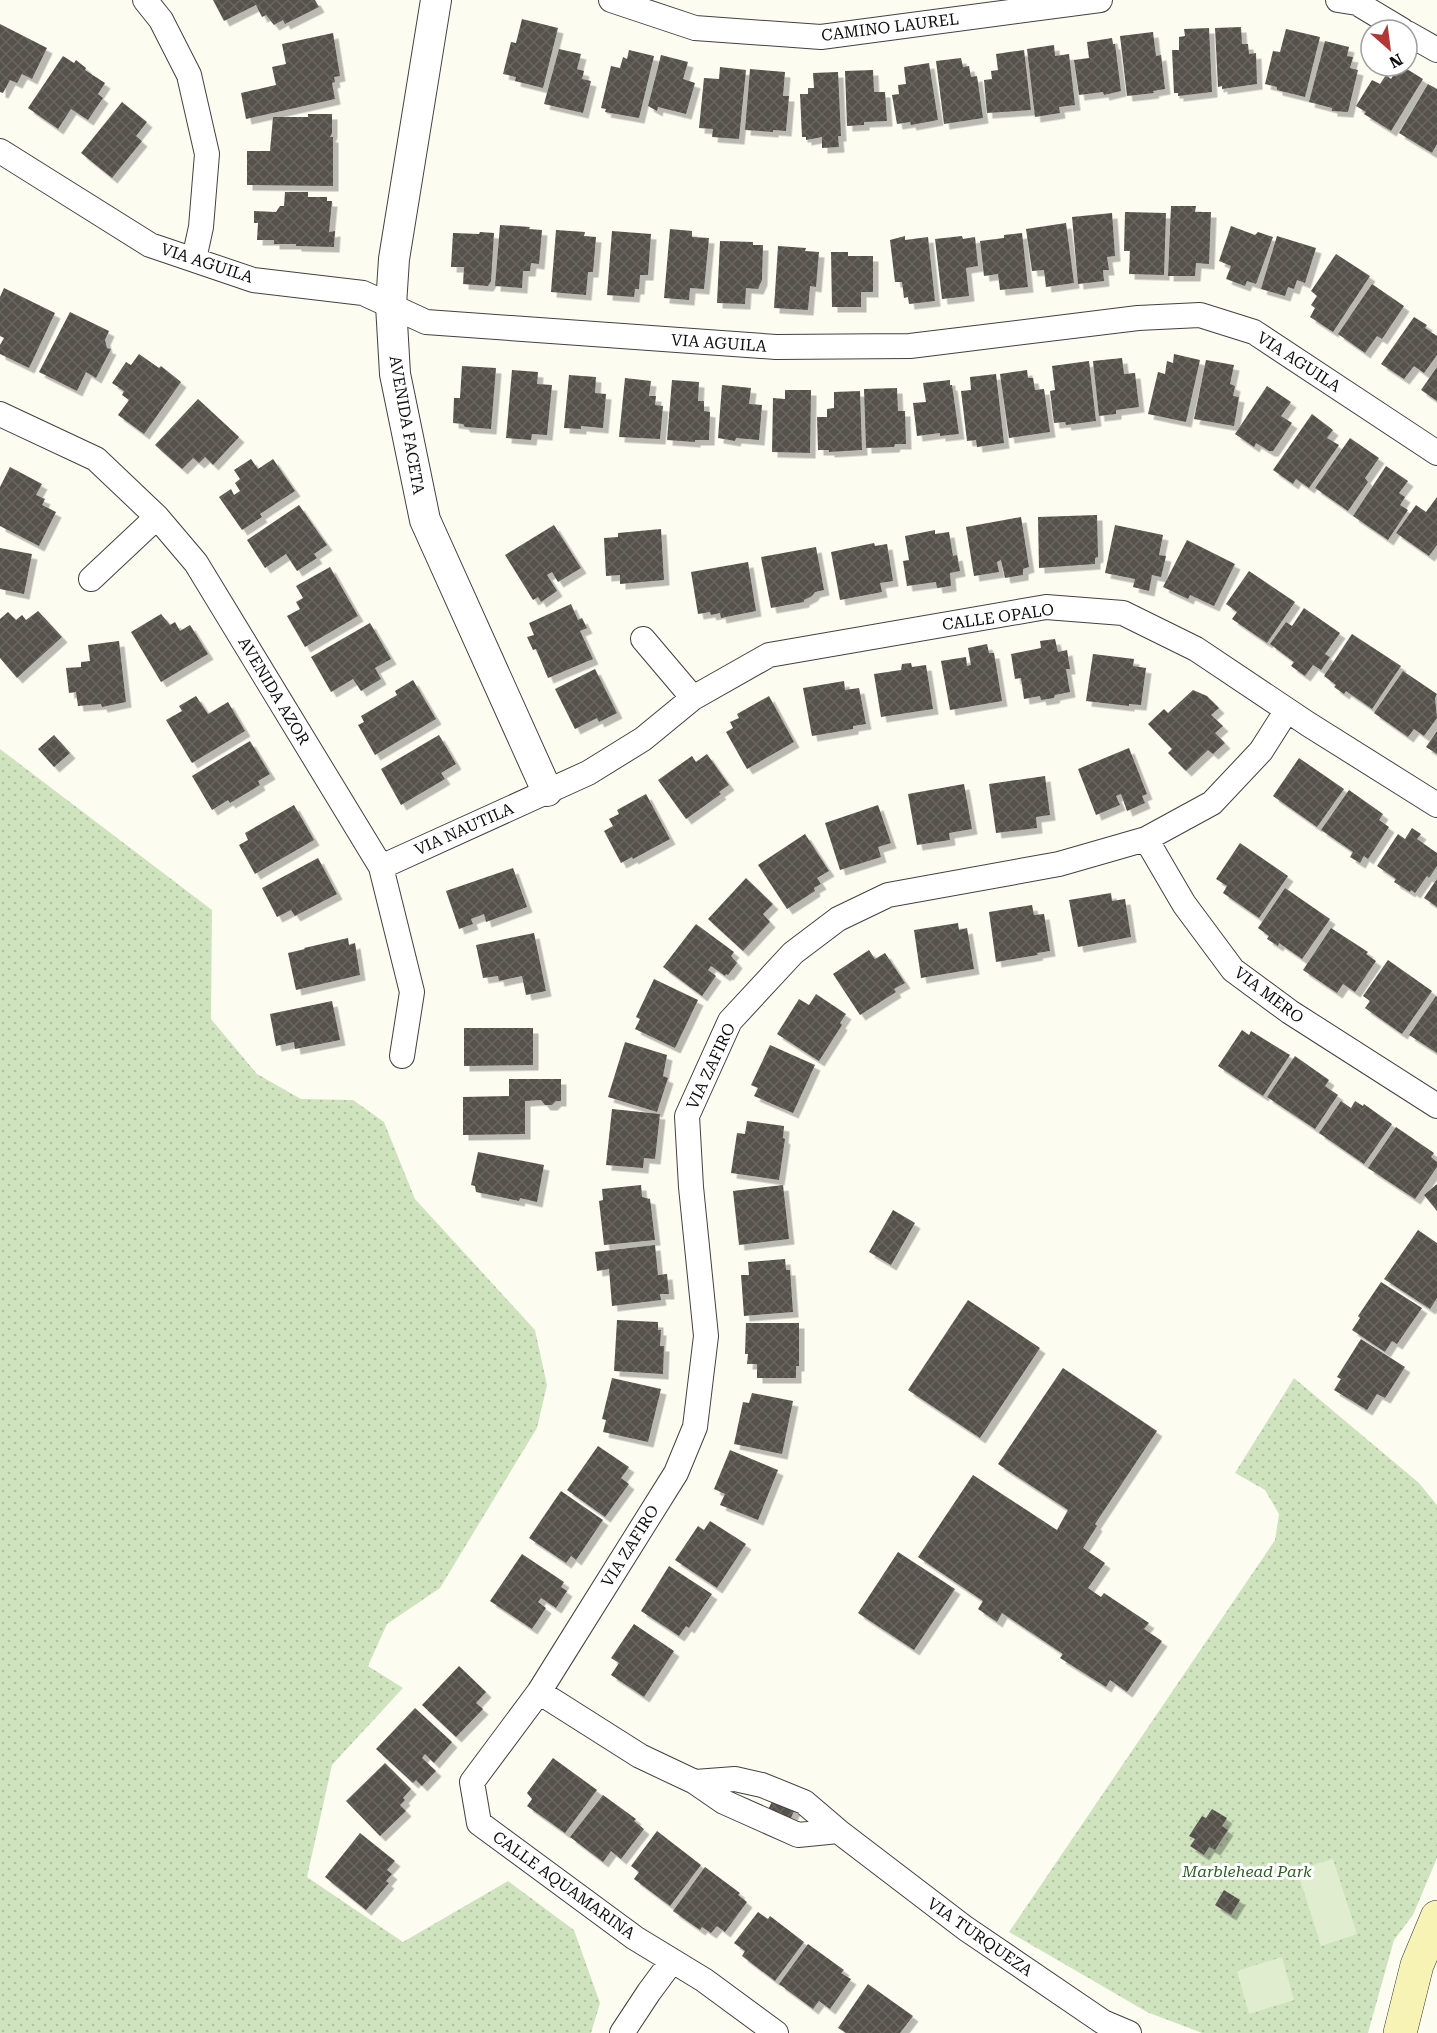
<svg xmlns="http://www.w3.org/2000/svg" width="1437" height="2033" font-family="'Roboto Serif',serif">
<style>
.grass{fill:url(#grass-dots)}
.pitch{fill:#e0edcf}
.building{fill:url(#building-cross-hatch);filter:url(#shadow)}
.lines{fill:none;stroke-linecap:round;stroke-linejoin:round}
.minor-casing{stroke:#414141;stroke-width:26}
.tertiary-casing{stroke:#414141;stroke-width:32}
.secondary-casing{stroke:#303030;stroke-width:34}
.minor{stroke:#fff;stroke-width:24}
.tertiary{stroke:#fff;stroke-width:30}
.secondary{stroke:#f6f3b4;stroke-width:33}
.labels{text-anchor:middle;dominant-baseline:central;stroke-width:6;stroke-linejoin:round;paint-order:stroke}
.street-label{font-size:16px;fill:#0e0e0e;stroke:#fff}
.park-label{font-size:16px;font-style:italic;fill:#2d5f26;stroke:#fff}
</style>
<defs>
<pattern id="grass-dots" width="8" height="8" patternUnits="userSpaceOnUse" patternTransform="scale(1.5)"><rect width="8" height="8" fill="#cfe4be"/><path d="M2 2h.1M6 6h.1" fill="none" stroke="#b1c2a2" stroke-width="1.8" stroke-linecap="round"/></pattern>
<pattern id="building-cross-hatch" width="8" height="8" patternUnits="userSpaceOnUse" patternTransform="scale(1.5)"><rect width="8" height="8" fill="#56514c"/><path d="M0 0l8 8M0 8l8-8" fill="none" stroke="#696561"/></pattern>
<filter id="shadow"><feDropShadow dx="5.5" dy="5.5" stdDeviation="0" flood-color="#0004"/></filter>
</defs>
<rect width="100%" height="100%" fill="#fdfcf1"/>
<!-- grass -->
<path class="grass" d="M0,749L212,910L211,1019L257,1074L301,1099L353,1100L384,1122L415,1199L535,1330L547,1385L537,1428L440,1588L387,1624L368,1666L403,1688L332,1765L307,1877L403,1942L508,1881L574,1930L600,2003L591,2033H0Z
M1294,1378L1419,1483L1437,1505V1858L1413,1915L1394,1940L1368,2033H1202L1147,2012L1009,1932L1275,1540L1279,1514L1265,1490L1235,1473Z"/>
<!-- pitch -->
<path class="pitch" d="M1333,1859L1357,1934L1321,1946L1297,1870Z
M1282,1957L1294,2000L1249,2014L1237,1971Z"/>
<!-- building -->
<path class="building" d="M213,0H315L319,7L285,24L283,20L274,25L266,15L262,17L256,5L224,21Z
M522,19L558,28L543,88L515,81L516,77L503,74L511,42L516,43Z
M0,24L47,48L32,79L22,74L17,83L10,80L3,93L0,92Z
M1241,27L1242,44H1248L1249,54L1256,53L1257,84L1222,89V86L1218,87L1215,28Z
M1209,28L1212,92L1178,96V93H1174L1172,50H1179V37L1185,36L1184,29Z
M1286,29L1320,37L1305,97L1277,90V87L1265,84L1273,51L1280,52Z
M1153,32L1156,56L1161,55L1165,89L1153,91L1154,93L1127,96L1120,36Z
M333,33L340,76L334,77L335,82L332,83L335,99L246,119L241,93L276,85L272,67L286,64L282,44Z
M1112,38L1113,44H1115L1121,91L1104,95L1103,92L1079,95L1074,60L1089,58L1087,42Z
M1325,41L1349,47L1347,56L1353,57L1350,68L1358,70L1348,112L1332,111V108L1309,102Z
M1054,45L1055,56L1069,54L1075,105L1059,107L1060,113L1035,117L1027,49Z
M559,49L581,54L577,69L584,71L582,79L591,81L583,113L544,104Z
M629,50L654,56L639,118L605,112L606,109L601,108L611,66L620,68L623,57L627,59Z
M1024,50L1031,110L987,113L984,80L992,79L991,71L998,70L996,54Z
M661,55L688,62L683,79L695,83L686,114L658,107L657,111L648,106Z
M63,56L74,63L76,60L86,68L85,70L105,83L98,94L103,98L88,120L71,109L58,129L28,108Z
M961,58L963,67L969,66L971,77L977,76L983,118L944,124L936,61Z
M929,63L938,120L911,125L910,122L897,124L892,95L899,94L898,85L906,84L904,67Z
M1399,66H1402L1423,79L1391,131L1364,114L1366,112L1356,106L1372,80L1380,84L1386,75L1391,79Z
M720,67L746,70L739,139L712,137L713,129L699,128L704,78L719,79Z
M750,69L785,72L783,96H789L786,131L773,130V132L745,130Z
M873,70L874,92H885L887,121L864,122V125L847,126L845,71Z
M838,72L841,136H838L839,147L822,148V137L806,140V137H802L800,94H808V88H814L813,73Z
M1428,84L1437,89V144L1432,153L1399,133Z
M122,102L147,122L136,136L142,141L112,178L81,153Z
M308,114H332V133L330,137H333V186L247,185V151H270L273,117H308Z
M285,192H308V197H327V201H332L329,232L335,231L334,247L296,246V244H274V240H257L258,223H254V211L276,212L280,206H284Z
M1171,206H1196L1195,212H1211L1209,264L1196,263L1195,276H1168Z
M1125,212L1166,213L1164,275L1129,274L1130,251H1124Z
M1112,213L1115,256L1107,257L1109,270H1103L1104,281L1078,284L1072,217Z
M1066,223L1074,283L1046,287L1044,270L1032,271L1026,229Z
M500,225L530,227L529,229L542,230L539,264L531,263L530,271H523L522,288L495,286Z
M1231,226L1255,235L1258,232L1273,237L1256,284L1247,281L1245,286L1226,279L1231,266L1219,261Z
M670,229L692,231V237L709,238L704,289L690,288L689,300L664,298Z
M556,230L585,232L584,236L596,237L593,272H588L586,295L551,292Z
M612,231L651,234L648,275H640L639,289H635L634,297L607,295Z
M480,232L494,233L491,281L488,286L463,284L464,267H451L453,233L479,234Z
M1022,233L1028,287L1000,290L998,274L984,276L980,241L1004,238V235Z
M905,236V240L928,237L935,301L909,304L908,297L904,298L902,282H895L890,240Z
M962,236L963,239L975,237L978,266L966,268L969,296L942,299L935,239Z
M1277,236L1316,248L1305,283L1297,280L1294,289L1288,287L1285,296L1261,289Z
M720,241L753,242V245H763L762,280L758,289L746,288L745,304L717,303Z
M778,246L806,248L805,251L819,252L816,287L810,286L808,310L774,308Z
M831,252H848V256H873V292H861V307H832Z
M1336,254L1370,276L1333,332L1310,317L1315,308L1311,305L1317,296L1311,291Z
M1372,284L1404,306L1382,339L1377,336L1365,353L1338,334Z
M4,288L55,313L29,368L0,354V345L4,338L0,336V297Z
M70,312L109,331L105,340L107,348L111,349L96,378L86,372L77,391L39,372Z
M1414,317L1427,325L1425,328L1437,336V355L1424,373L1414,366L1404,379L1381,364Z
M139,354L159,368L161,366L181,382L144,434L118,415L129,400L122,395L124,391L112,383L126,362L131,365Z
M1174,354L1200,360L1186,422L1148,414L1158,372L1165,374L1167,361L1173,363Z
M1122,358L1124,374L1135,373L1139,407L1116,410V414L1099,416L1093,361Z
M1206,360L1234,365L1230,384L1235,386L1233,396L1239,397L1234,426L1194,419Z
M1089,361L1096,421L1066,425L1065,422L1054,423L1050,391L1055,390L1052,366Z
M462,366L496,368L491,429L465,427L463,424L453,423L454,398H460Z
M1437,367V401L1421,390Z
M512,370L538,372L537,384L552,385L547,435L532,434L531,440L506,438Z
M1027,370L1028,378H1033L1035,390L1044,389L1050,432L1009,438L1000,374Z
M996,374L1004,443L977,447L976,440L967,441L961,391L971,390L970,377Z
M569,375L596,377L595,393L606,394L603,428L581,426V429L564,428Z
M625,378L651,381L649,396H656L655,405L663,406L660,439L619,437Z
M672,380L699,382L698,401H704V411L710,412L709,440H695V442L667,440Z
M950,380V385H952L959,434L940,436V433L917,436L913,403L926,402L923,383Z
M722,385L751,388L749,404L762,405L759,440L736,438L735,441L718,438Z
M1267,386L1291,402L1281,416L1292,423L1273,451H1269L1256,443L1254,447L1235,434Z
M897,388L898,411H905L906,444H895L894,447L866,448L864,389Z
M785,390H811L810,453L772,452L773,398L785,399Z
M860,391L862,450L829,452V450H818L817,417H827V409L834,408V392Z
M198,399L239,437L213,465L205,457L199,463L193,458L182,469L155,445Z
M1312,414L1333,430L1327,438L1339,445L1309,488L1296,479L1293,484L1273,470Z
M1350,438L1379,458L1365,478L1368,482L1348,511L1315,488Z
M251,459L258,469L273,459L295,491L260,514L262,517L242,530L219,497L231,489L234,495L240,491L235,483L240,479L234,470Z
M1386,466L1408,481L1399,493L1405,497L1400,505L1408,510L1388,540L1353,516Z
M10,467L42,484L36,495L45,499L42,505L56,512L39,546L0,526V487Z
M1437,497V545L1429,556L1396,533L1416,505L1426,512Z
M299,505L327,545L314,554L317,558L297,571L286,554L265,568L247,540Z
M1097,515L1098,557L1095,558V564L1039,568L1038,517Z
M1021,517L1029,567L1023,569V575L1005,578L1001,560L997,562L999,572L974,576L966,527Z
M554,525L581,568L558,582L552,572L547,575L557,591L541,602L538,597L533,600L505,555Z
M1115,525L1163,535L1159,555L1166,556L1161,577L1152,575L1149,591L1133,587L1135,579L1105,573Z
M661,529L664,580L620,584V575L606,576L604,538L618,537V533Z
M935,530V534L949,532L953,556L957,555L960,571L950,573L951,586L937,588L936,582L907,586L903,561L909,560L905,536Z
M1187,540L1235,564L1214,606L1190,595L1188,599L1163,587Z
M874,543L875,546L887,544L893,581L880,583L882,592L840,600L831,552Z
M816,547L824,590L815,592L812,596L804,600V602L771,608L761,557Z
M0,548L32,554L24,594L0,589Z
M748,562L756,611L721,618L720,613L711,615L710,612L698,614L691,572Z
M330,567L358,616L305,647L287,616L300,609L296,602L303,598L296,586Z
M1249,571L1295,602L1267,643L1232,619L1237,612L1226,604Z
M571,604L578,620L582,618L587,628L580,631L593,659L548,678L536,649L533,650L527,637L534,635L529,623Z
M1304,608L1340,633L1325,654L1330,657L1321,670L1313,665L1305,676L1291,666L1294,662L1270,644L1286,622L1292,626Z
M38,611L62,637L17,678L0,658V619L8,612L16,620L22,615L26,620Z
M161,614L170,625L175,622L180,631L190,625L208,654L161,682L131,632Z
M370,623L391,659L375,668L381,679L361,691L353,679L331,692L311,657Z
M1352,634L1401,666L1372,709L1346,691L1344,694L1334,687L1336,685L1324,676Z
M1055,639L1058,652L1067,650L1070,669H1066L1070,692L1055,695L1054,698L1041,700L1040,696L1024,699L1021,678L1015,679L1011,654L1041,648L1040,641Z
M119,641L126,702L102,707L101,704L78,706L76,692L69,693L66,668L81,667V662L90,661L88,645Z
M987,644L989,653H994L1002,701L950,710L941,661L966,657L967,666L971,665L968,648Z
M1093,654L1134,659L1133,666L1146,668L1141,705L1129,704V706L1086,701Z
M911,663L912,667L926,665L933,709L881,717L874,674L901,670L902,664Z
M595,669L617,713L599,722L597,718L575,729L555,689Z
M1403,671L1437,694L1435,698L1437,718L1424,736L1414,729L1408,737L1374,713Z
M413,680L436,719L375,755L358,725L364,722L361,716L397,695L395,691Z
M844,681L845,690L859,688L866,724L853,726V729L812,736L803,688Z
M1193,690L1207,696L1219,708L1211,715L1223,726L1215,733L1225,743L1213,754L1208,750L1186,771L1168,753L1172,749L1148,724L1164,709L1168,713Z
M196,696L208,714L228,702L245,731L192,763L166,720L182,711L179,706Z
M769,696L794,742L747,769L726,732L733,728L730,722L739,718L737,714Z
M1437,731V754L1426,747Z
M54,735L70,753L54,767L38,749Z
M439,735L456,764L441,773L445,779L401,805L381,769Z
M250,741L270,774L258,781L260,785L230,803L228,800L212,810L192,776Z
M1129,748L1147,794L1142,796L1145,803L1127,811L1121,794L1116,796L1120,805L1096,815L1078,769Z
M707,754L729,785L719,792L721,794L686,819L658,780L692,756L696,762Z
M1299,758L1344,789L1317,827L1273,796Z
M1045,776L1050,815L1036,817L1037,828L996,833L989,784Z
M964,784L972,829L949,833L950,840L917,845L908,794Z
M1349,790L1383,814L1379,820L1389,827L1368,859L1364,856L1360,863L1350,857L1353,852L1321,830Z
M646,794L670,839L633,859L632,857L621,863L604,831L613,826L609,819L619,814L617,810Z
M294,805L314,840L255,874L239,845L248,840L245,833Z
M878,805L891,843L878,847L881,857L840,870L825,823Z
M1412,828L1421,834L1417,839L1437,853V866L1429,878L1427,876L1415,893L1411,890L1410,892L1394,882L1396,879L1377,866L1398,834L1405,839Z
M805,834L829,871L817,878L821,884L814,888L815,891L787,909L758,865Z
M1240,843L1288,876L1259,918L1223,893L1227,886L1216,879Z
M318,858L337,894L295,916L291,910L277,917L262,888Z
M513,868L527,907L486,922L484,914L471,919L473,924L459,929L446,891Z
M746,878L773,904L763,914L770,922L743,951L708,919Z
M1437,879V907L1424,898Z
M1285,888L1330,919L1302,959L1279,943L1278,946L1267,939L1269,936L1258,928Z
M1111,893L1112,901L1125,899L1131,937L1078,947L1069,900Z
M1032,905L1034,915L1044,914L1050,951L1037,953L1038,955L996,962L989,912Z
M958,923L959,930L967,928L974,969L921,978L914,930Z
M696,924L734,952L731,956L737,963L728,975L726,974L725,976L711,966L708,970L716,976L702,996L663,967Z
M1331,928L1368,952L1366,954L1376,961L1355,992L1343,984L1337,993L1303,970Z
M534,933L546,991L526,995L522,976L499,981L498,976L483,978L476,945Z
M348,938L349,945L355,943L360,975L296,990L288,953L305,949L304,948Z
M869,950L875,959L885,953L905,983L894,989L896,992L860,1015L833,974Z
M1388,960L1432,991L1402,1034L1365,1008L1370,1001L1363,996Z
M654,979L698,1000L675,1048L635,1029L640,1019L636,1017Z
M816,994L846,1014L840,1023L842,1025L819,1061L777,1034L799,999L809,1005Z
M1436,996L1437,997V1053L1409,1035Z
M332,1001L340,1040L295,1049L294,1042L276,1046L270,1014Z
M464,1028H533V1065L464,1066Z
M1242,1030L1249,1035L1251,1031L1290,1055L1263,1096L1218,1066Z
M625,1042L667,1055L663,1076L668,1078L657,1112L608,1097Z
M770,1045L815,1065L793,1113L754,1096L758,1088L751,1085Z
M1295,1056L1329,1080L1325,1086L1338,1095L1315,1129L1267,1097Z
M509,1079H561V1101H556L552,1105H545L541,1100L525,1101V1134L463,1135V1097L509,1096Z
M1341,1101L1351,1108L1355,1101L1363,1106L1364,1104L1392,1124L1364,1164L1319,1133Z
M612,1109L660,1114L655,1159L644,1158L643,1168L606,1165Z
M747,1121L784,1126L783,1138L785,1139L779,1180L731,1173L737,1133L745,1134Z
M1396,1127L1434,1153L1431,1157L1437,1162V1167L1415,1199L1368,1168Z
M478,1152L544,1165L537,1202L520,1198L519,1201L476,1192L475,1186L471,1185Z
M1437,1184V1211L1424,1195Z
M641,1185L642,1197L650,1199L655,1240L604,1245L599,1201L603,1200L602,1189Z
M783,1185L789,1239L739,1245L733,1191Z
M893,1210L915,1223L891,1265L869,1252Z
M1418,1230L1437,1243V1298L1430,1309L1384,1279Z
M655,1245L658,1275L667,1274L669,1294H660L661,1300L612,1306L609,1269L597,1271L595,1252Z
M785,1259L786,1270H790L793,1312L744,1316L741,1275H749L748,1262Z
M1381,1282L1422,1308L1397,1344L1392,1341L1385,1352L1352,1330L1360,1318L1358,1316Z
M968,1300L1040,1348L980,1438L908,1390Z
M617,1320L658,1322V1330H661L660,1346H664L663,1374L614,1371Z
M746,1323H799V1366H796V1378H757V1364H747L748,1354H745Z
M1361,1339L1405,1367L1385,1398L1377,1394L1367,1410L1334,1390L1341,1379L1337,1377Z
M1063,1368L1157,1431L1095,1524L1097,1526L1083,1548L1105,1563L1088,1588L1101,1597L1104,1593L1149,1623L1144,1629L1162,1641L1127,1692L1110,1680L1106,1687L1060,1658L1063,1654L1002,1613L997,1622L978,1609L983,1601L918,1557L973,1475L1057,1530L1068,1510L998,1464Z
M612,1378L661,1389L648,1442L603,1432L606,1420L602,1419Z
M752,1393L793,1401L782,1454L734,1444L743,1402L749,1403Z
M598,1446L629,1467L621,1478L629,1484L605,1517L567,1490Z
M730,1450L778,1470L758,1520L720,1505L725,1494L714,1489Z
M561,1491L603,1520L576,1560L571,1556L566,1563L529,1538Z
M710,1521L746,1544L717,1588L675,1560L698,1526L704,1530Z
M898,1552L955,1589L914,1650L858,1613Z
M522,1554L564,1582L561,1587L567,1591L556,1608L541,1598L538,1602L546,1608L532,1629L490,1601Z
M669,1566L712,1594L689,1628L686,1626L679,1636L641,1611Z
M634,1624L674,1651L644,1697L611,1675L619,1663L611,1658Z
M459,1666L486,1692L476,1703L483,1709L456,1737L422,1705Z
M415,1708L452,1742L434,1763L425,1754L422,1758L436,1771L422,1786L416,1780L413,1783L376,1749Z
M553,1758L597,1790L565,1833L527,1806L532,1799L527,1793Z
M385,1763L411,1789L403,1798L405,1800L400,1805L406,1811L380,1836L346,1801Z
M603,1795L636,1819L634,1821L644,1829L621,1859L611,1851L603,1862L570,1837Z
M773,1799L795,1809L790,1820L768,1810Z
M1212,1809L1227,1818L1222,1826L1228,1830L1215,1850L1209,1847L1204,1855L1190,1846L1195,1839L1189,1836L1202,1816L1206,1818Z
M657,1831L701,1865L670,1906L634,1879L639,1872L631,1866Z
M360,1833L395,1861L387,1870L392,1874L386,1881L389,1883L366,1910L325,1877Z
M705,1867L740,1893L738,1895L747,1902L725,1932L717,1926L711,1933L702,1927L700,1930L673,1911Z
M1224,1890L1240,1900L1231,1915L1215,1905Z
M758,1912L768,1919L770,1916L804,1942L775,1981L742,1956L745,1951L734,1943Z
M808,1944L844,1970L841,1973L851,1979L830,2009L819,2001L813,2009L779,1984Z
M868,1984L913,2016L900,2033H846L838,2028Z"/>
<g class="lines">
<defs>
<path id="minor" d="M145,0L161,20L189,75L207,154L201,227L194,259
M611,0L695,28L821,37L1100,0
M1338,0L1357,3L1402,30
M1407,33L1437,50
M0,151L150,245L253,280L363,293L426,322L776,347L910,346L1138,318L1200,315L1254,332L1437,453
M0,414L96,459L157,517L196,563L381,867L412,992L402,1056
M91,579L157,517
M643,639L693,698
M1146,839L1184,904L1233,970L1290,1012L1437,1106
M381,867L588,773L643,739L693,698L769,655L1046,607L1123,613L1196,649L1308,724L1437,805
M539,1692L640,1756L695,1782L724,1802L798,1835L838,1831
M695,1782L735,1779L762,1785L804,1802L838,1831L965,1928L1103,2022L1129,2033
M622,2033L649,1992L672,1961
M776,2033L704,1980L635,1938L479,1823L472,1782L539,1692L564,1652L676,1473L695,1427L706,1336L691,1187L687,1116L730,1021L793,953L838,919L888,895L1059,864L1146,839L1212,803L1261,751L1287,710"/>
<path id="tertiary" d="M436,0L394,259L391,305L395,374L425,520L547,791"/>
<path id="secondary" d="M1400,2033L1417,1965L1437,1917"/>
</defs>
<!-- minor casing -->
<use href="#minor" class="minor-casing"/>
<!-- tertiary casing -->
<use href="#tertiary" class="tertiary-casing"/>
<!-- secondary casing -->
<use href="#secondary" class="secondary-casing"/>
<!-- minor -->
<use href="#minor" class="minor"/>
<!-- tertiary -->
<use href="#tertiary" class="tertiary"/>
<!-- secondary -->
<use href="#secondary" class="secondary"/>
</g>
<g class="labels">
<!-- street labels -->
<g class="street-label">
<text transform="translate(890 27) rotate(-7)">CAMINO LAUREL</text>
<text transform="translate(207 263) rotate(18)">VIA AGUILA</text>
<text transform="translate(719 343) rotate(4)">VIA AGUILA</text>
<text transform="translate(1299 362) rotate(33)">VIA AGUILA</text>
<text transform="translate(407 425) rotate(80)">AVENIDA FACETA</text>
<text transform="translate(998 617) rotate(-8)">CALLE OPALO</text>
<text transform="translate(274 691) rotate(59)">AVENIDA AZOR</text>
<text transform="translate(464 829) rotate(-24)">VIA NAUTILA</text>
<text transform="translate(1269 995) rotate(37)">VIA MERO</text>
<text transform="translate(711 1066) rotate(-65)">VIA ZAFIRO</text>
<text transform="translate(630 1546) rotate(-58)">VIA ZAFIRO</text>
<text transform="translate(564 1885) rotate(36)">CALLE AQUAMARINA</text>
<text transform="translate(980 1937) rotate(35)">VIA TURQUEZA</text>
</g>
<!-- park labels -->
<g class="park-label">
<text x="1247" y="1871">Marblehead Park</text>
</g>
</g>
<!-- north arrow -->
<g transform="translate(1389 48) rotate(152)"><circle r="28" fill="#ffffff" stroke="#9f9f9f" stroke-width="1.5"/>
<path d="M0-4.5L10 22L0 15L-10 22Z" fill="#af3936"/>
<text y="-9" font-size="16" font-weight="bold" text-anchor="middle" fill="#0e0e0e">N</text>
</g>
</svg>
